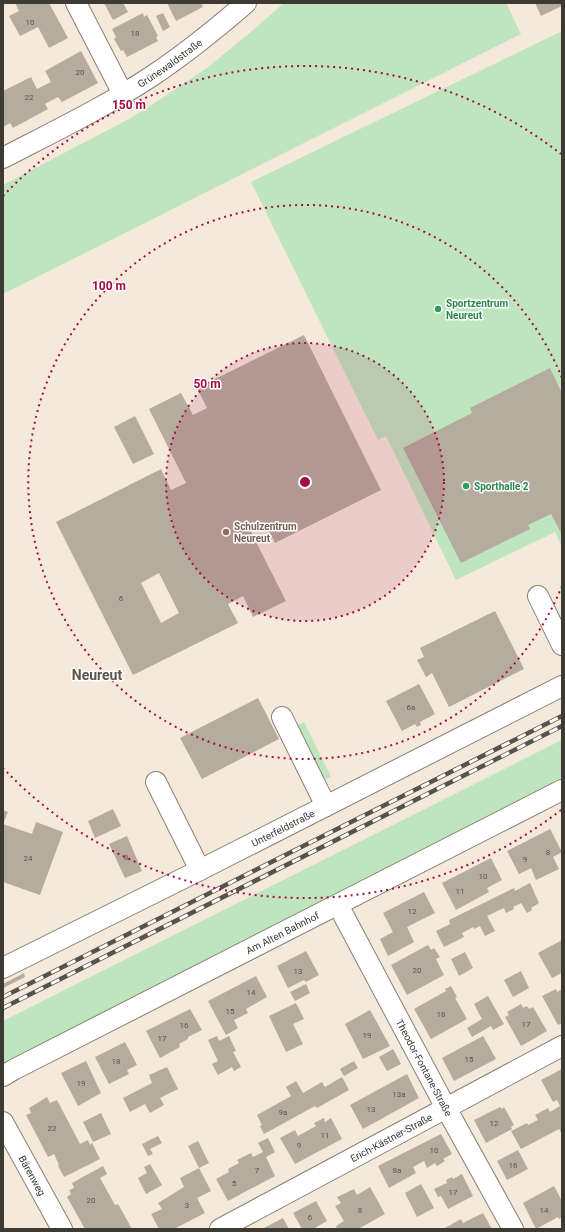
<svg xmlns="http://www.w3.org/2000/svg" width="565" height="1232" font-family="Roboto,sans-serif">
<style>
.green{fill:#bee5bd}
.building{fill:#b5ab9e;fill-rule:evenodd}
.lines{fill:none;stroke-linecap:round;stroke-linejoin:round}
.minor-casing{stroke:#897f73;stroke-width:22}
.minor{stroke:#fff;stroke-width:20}
.rail-casing{stroke:#57524b;stroke-width:4.5}
.rail{stroke:#fff;stroke-width:3;stroke-dasharray:9;stroke-linecap:butt}
.ring{fill:none;stroke:#a40c43;stroke-width:2;stroke-dasharray:2 4}
.leisure-dot{fill:#2e9e5b;stroke:#fff;stroke-width:1.5}
.education-dot{fill:#8d6e63;stroke:#fff;stroke-width:1.5}
.labels{text-anchor:middle;dominant-baseline:central;stroke-width:3;stroke-linejoin:round;paint-order:stroke}
.number-label{font-size:8px;fill:#5b564e}
.street-label{font-size:10px;fill:#3d3933;stroke:#fff}
.leisure-label{font-size:10px;font-weight:bold;fill:#27864d;stroke:#fff;text-anchor:start}
.education-label{font-size:10px;font-weight:bold;fill:#785e54;stroke:#fff;text-anchor:start}
.district-label{font-size:14px;font-weight:bold;fill:#5d5449;stroke:#fff}
.centre{fill:#a40c43;stroke:#fff;stroke-width:2}
.ring-label{font-size:12px;text-anchor:middle;font-weight:bold;fill:#a40c43;stroke:#fff;stroke-width:3;stroke-linejoin:round;paint-order:stroke}
</style>
<rect width="100%" height="100%" fill="#f4e9db"/>
<!-- green -->
<path class="green" d="M284,3H506L521,34L3,294V185L129,119L153,104L207,68L251,32Z
M562,31V546L555,532L456,580L386,436L378,440L251,182Z
M304,722L331,777L321,781L294,727Z
M562,740V780L3,1065V1021Z"/>
<!-- building -->
<path class="building" d="M15,3H49L68,38L49,48L38,27L20,36L9,16L19,11Z
M104,3H123L128,12L113,20Z
M167,3H201L203,7L176,21Z
M535,3H562V6L541,16Z
M143,13L144,17L147,15L158,36L156,37L158,41L127,57L123,50L121,51L114,39L116,37L112,29Z
M163,13L170,27L163,31L156,16Z
M81,51L98,83L62,102L58,97L45,104L48,109L13,128L10,123L3,127V91L31,77L37,89L51,82L45,71Z
M304,335L381,490L275,543L265,523L250,530L286,601L253,617L243,596L228,604L238,623L133,675L56,522L161,469L171,490L186,483L149,409L181,393L193,415L207,408L197,388ZM159,573L179,613L161,623L141,583Z
M550,368L562,393V535L551,514L528,525L530,529L461,563L403,448L472,413L470,408Z
M135,416L154,454L133,464L114,427Z
M495,611L524,669L449,707L432,673L426,677L417,660L424,657L420,648Z
M419,684L435,714L420,722L421,725L417,727L415,724L402,731L386,701Z
M258,698L279,739L202,779L180,738Z
M113,809L121,826L95,838L88,821Z
M3,810L8,812L3,824L32,834L36,822L63,832L40,895L3,882Z
M550,829L562,852L553,857L559,869L536,880L531,868L519,874L507,851Z
M127,836L142,871L125,878L109,844Z
M491,858L502,880L487,888L489,892L456,910L442,883Z
M530,883L539,903L531,908L532,910L527,913L521,903L513,907L514,909L506,913L504,908L487,916L495,931L485,936L480,926L474,929L473,927L462,933L464,937L444,947L436,931L450,924L449,920L514,888L515,891Z
M424,892L435,913L407,927L414,942L388,956L380,939L393,932L383,913Z
M562,940V973L552,978L538,953Z
M428,945L431,950L434,948L440,957L436,959L444,975L407,995L391,965Z
M306,951L319,975L306,982L304,980L288,988L277,966Z
M465,952L473,968L459,976L451,959Z
M521,971L529,988L513,997L504,980Z
M24,973L25,977L3,988V984Z
M256,976L267,997L246,1009L248,1013L234,1020L238,1028L226,1035L208,1001Z
M306,984L310,993L295,1001L290,992Z
M451,986L457,997L455,998L467,1019L431,1039L414,1009L446,991L445,989Z
M556,989L557,992L562,989V1023L558,1025L542,996Z
M488,996L504,1024L493,1030L491,1026L472,1037L467,1028L482,1019L474,1004Z
M296,1003L304,1019L293,1024L303,1044L286,1052L269,1016Z
M521,1004L523,1008L527,1006L529,1009L533,1007L547,1031L521,1046L505,1017L509,1015L507,1012Z
M190,1009L202,1030L188,1037V1039L179,1044L180,1047L160,1058L146,1031Z
M370,1010L390,1046L363,1059L345,1024Z
M217,1036L219,1041L229,1036L236,1051L233,1052L241,1067L234,1071L232,1067L218,1075L212,1064L218,1061L208,1040Z
M483,1036L496,1059L454,1081L442,1058Z
M125,1042L137,1065L127,1070L129,1074L109,1084L95,1057Z
M393,1049L401,1064L387,1071L379,1057Z
M86,1061L101,1093L78,1106L61,1073Z
M354,1061L358,1068L344,1076L340,1069Z
M167,1067L178,1089L160,1098L164,1105L150,1113L145,1104L130,1112L123,1098L152,1083L149,1075Z
M562,1069V1134L559,1129L521,1149L511,1131L527,1123L528,1125L538,1120L535,1115L548,1108L550,1112L560,1106L557,1100L553,1102L541,1080Z
M407,1074L419,1098L363,1129L350,1105Z
M342,1077L349,1090L317,1108L315,1106L264,1134L260,1126L262,1125L257,1115L291,1096L286,1087L296,1081L303,1093L322,1082L325,1087Z
M47,1097L50,1103L57,1100L80,1144L88,1140L90,1145L92,1143L100,1159L64,1177L58,1166L59,1165L54,1154L48,1157L26,1115L31,1113L29,1108Z
M500,1107L502,1109L504,1107L514,1125L511,1127L512,1129L486,1143L474,1120Z
M101,1113L111,1134L93,1142L83,1122Z
M324,1118L325,1122L331,1118L342,1139L295,1164L280,1138L295,1130L298,1136L316,1126L314,1123Z
M441,1134L452,1154L443,1159L445,1161L437,1166L435,1163L427,1168L424,1161L413,1167L416,1173L389,1188L378,1166Z
M158,1136L162,1143L150,1149L153,1154L148,1156L142,1144Z
M268,1138L275,1152L266,1157L275,1176L228,1201L216,1179L229,1172L228,1169L239,1163L237,1160L251,1153L253,1157L263,1152L258,1143Z
M198,1141L209,1163L199,1168L188,1146Z
M518,1150L528,1169L507,1180L497,1161Z
M150,1164L162,1185L146,1194L138,1178L147,1173L144,1167Z
M103,1166L107,1174L100,1178L115,1205L118,1204L132,1229H85L67,1197L71,1194L69,1190L74,1188L72,1183Z
M199,1168L211,1191L197,1198L205,1213L174,1229H159L151,1214L162,1209L158,1203L184,1187L180,1178Z
M462,1174L473,1196L448,1209L441,1196L438,1197L434,1189L447,1183L446,1180L452,1177L453,1179Z
M421,1184L434,1208L417,1217L405,1193Z
M554,1186L562,1201V1217L559,1219L558,1217L536,1229L523,1203Z
M370,1187L385,1214L358,1229H337L336,1226L344,1221L335,1206L341,1203L337,1197L354,1189L357,1195Z
M316,1201L327,1221L313,1229H302L293,1213Z
M483,1213L492,1229H445V1228L461,1219L463,1223Z
M283,1218L289,1229H262Z"/>
<g class="lines">
<defs>
<g id="minor">
<path d="M76,3L123,94"/>
<path id="s1" d="M3,158C53,132 105,107 152,76C185,54 216,29 246,3"/>
<path d="M538,596L562,645"/>
<path d="M282,717L326,806"/>
<path d="M156,782L200,870"/>
<path id="s2" d="M338,905L446,1108L513,1229"/>
<path id="s3" d="M3,968L200,870L562,686"/>
<path id="s4" d="M3,1076L13,1070L562,790"/>
<path id="s5" d="M3,1122L62,1229"/>
<path id="s6" d="M220,1229L562,1046"/>
</g>
</defs>
<!-- minor casing -->
<use href="#minor" class="minor-casing"/>
<!-- minor -->
<use href="#minor" class="minor"/>
<defs>
<path id="rail" d="M3,997L562,716
M3,1008L562,726"/>
</defs>
<!-- rail casing -->
<use href="#rail" class="rail-casing"/>
<!-- rail -->
<use href="#rail" class="rail"/>
</g>
<!-- distance rings -->
<circle cx="305" cy="482" r="139" fill="#a40c43" fill-opacity=".12"/>
<g class="ring">
<circle cx="305" cy="482" r="139"/>
<path d="M562 586A277 277 0 1 1 562 378"/>
<path d="M561 810A416 416 0 0 1 3 768M3 196A416 416 0 0 1 561 154"/>
</g>
<!-- markers -->
<g class="leisure-dot">
<circle cx="438" cy="309" r="4"/>
<circle cx="466" cy="486" r="4"/>
</g>
<circle class="education-dot" cx="226" cy="532" r="4"/>
<g class="labels">
<!-- number labels -->
<g class="number-label">
<text x="30" y="22">10</text>
<text x="135" y="33">18</text>
<text x="80" y="72">20</text>
<text x="29" y="97">22</text>
<text x="121" y="598">6</text>
<text x="411" y="707">6a</text>
<text x="548" y="852">8</text>
<text x="126" y="857">8</text>
<text x="28" y="858">24</text>
<text x="525" y="859">9</text>
<text x="483" y="876">10</text>
<text x="460" y="891">11</text>
<text x="412" y="911">12</text>
<text x="417" y="970">20</text>
<text x="298" y="971">13</text>
<text x="251" y="992">14</text>
<text x="230" y="1011">15</text>
<text x="441" y="1014">18</text>
<text x="526" y="1024">17</text>
<text x="184" y="1025">16</text>
<text x="367" y="1035">19</text>
<text x="162" y="1038">17</text>
<text x="469" y="1059">15</text>
<text x="116" y="1061">18</text>
<text x="81" y="1083">19</text>
<text x="399" y="1094">13a</text>
<text x="371" y="1109">13</text>
<text x="283" y="1112">9a</text>
<text x="494" y="1123">12</text>
<text x="52" y="1128">22</text>
<text x="325" y="1135">11</text>
<text x="299" y="1145">9</text>
<text x="434" y="1150">10</text>
<text x="513" y="1165">16</text>
<text x="257" y="1170">7</text>
<text x="397" y="1170">8a</text>
<text x="234" y="1183">5</text>
<text x="453" y="1192">17</text>
<text x="91" y="1200">20</text>
<text x="187" y="1205">3</text>
<text x="360" y="1210">8</text>
<text x="544" y="1210">14</text>
<text x="310" y="1217">6</text>
</g>
<!-- street labels -->
<g class="street-label">
<text stroke="none"><textPath href="#s1" startOffset="192">Grünewaldstraße</textPath></text>
<text stroke="none"><textPath href="#s3" startOffset="313">Unterfeldstraße</textPath></text>
<text stroke="none"><textPath href="#s4" startOffset="314">Am Alten Bahnhof</textPath></text>
<text stroke="none"><textPath href="#s2" startOffset="184">Theodor-Fontane-Straße</textPath></text>
<text stroke="none"><textPath href="#s6" startOffset="194">Erich-Kästner-Straße</textPath></text>
<text stroke="none"><textPath href="#s5" startOffset="61">Bärenweg</textPath></text>
</g>
<!-- leisure labels -->
<g class="leisure-label">
<text x="446" y="303">Sportzentrum<tspan x="446" dy="12">Neureut</tspan></text>
<text x="474" y="486">Sporthalle 2</text>
</g>
<!-- education labels -->
<g class="education-label">
<text x="234" y="526">Schulzentrum<tspan x="234" dy="12">Neureut</tspan></text>
</g>
<!-- district labels -->
<g class="district-label">
<text x="97" y="675">Neureut</text>
</g>
</g>
<circle cx="305" cy="482" r="6" class="centre"/>
<g class="ring-label">
<text x="129" y="109">150 m</text>
<text x="109" y="290">100 m</text>
<text x="207" y="388">50 m</text>
</g>
<!-- border -->
<rect width="565" height="1232" fill="none" stroke="#3d3933" stroke-width="8"/>
</svg>
